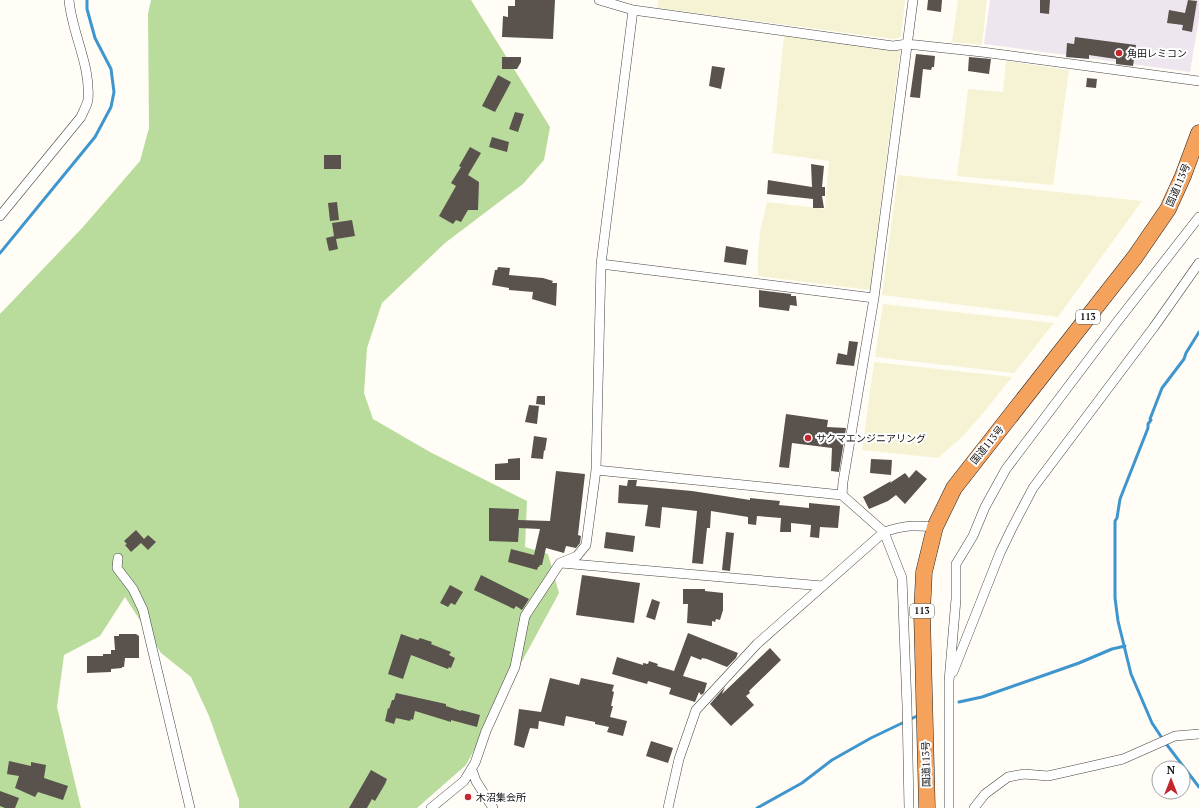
<svg xmlns="http://www.w3.org/2000/svg" width="1199" height="808" font-family="'PT Serif','Noto Sans JP',serif">
<style>
.industrial{fill:#eee6ef}
.farmland{fill:#f6f3d4}
.forest{fill:#b9dc9c}
.lines{fill:none;stroke-linecap:round;stroke-linejoin:round}
.stream{stroke:#3f96cf;stroke-width:3}
.building{fill:#5a524d}
.street-casing{stroke:#444;stroke-width:10}
.highway-casing{stroke:#222;stroke-width:17}
.street{stroke:#fff;stroke-width:9}
.highway{stroke:#f5a25d;stroke-width:16}
.poi-dot{fill:#c4262e;stroke:#fff;stroke-width:1.5}
.labels{text-anchor:middle;dominant-baseline:central;stroke-width:4;stroke-linejoin:round;paint-order:stroke}
.shield{fill:#fff;stroke:#585858;stroke-width:1}
.shield-label{font-size:9px;font-weight:bold;fill:#111}
.poi-label{font-size:10px;fill:#111;stroke:#fff;text-anchor:start}
.street-label{font-size:10px;fill:#111;stroke:#fff}
</style>
<rect width="100%" height="100%" fill="#fffdf5"/>
<!-- industrial -->
<path class="industrial" d="M990,0H1199V18L1190,72L984,44Z"/>
<!-- farmland -->
<path class="farmland" d="M658,0H905L901,37L894,39L657,8Z
M958,0H987L982,45L952,42Z
M784,36L900,51L870,290L758,276V254L760,232L767,202L825,209L829,161L772,153Z
M1006,61L1069,70L1053,185L957,176L968,89L1003,92Z
M898,175L1142,201L1058,317L882,295Z
M883,304L1054,323L1014,373L875,357Z
M874,362L1012,377L984,412L962,437L938,458L862,450Z"/>
<!-- forest -->
<path class="forest" d="M151,0H471L550,127L544,160L523,184L445,243L382,303L367,348L364,393L373,419L430,452L527,501L525,547L548,554L559,593L466,765L417,808H239V800L209,716L191,677L161,653L125,597L100,636L64,655L57,707L81,808H0V314L83,227L140,161L149,128L148,14Z"/>
<g class="lines">
<!-- stream -->
<path class="stream" d="M0,253L95,137L111,107L114,92L111,69L95,38L87,9V0
M1199,332L1186,353L1184,359L1162,388L1150,419L1151,420L1148,424V428L1120,499L1117,518L1115,521V598L1118,621L1131,674L1152,723L1164,741L1199,787
M959,702L982,697L1079,663L1112,649L1125,646
M757,808L802,783L832,760L871,738L919,715"/>
</g>
<!-- building -->
<path class="building" d="M515,0H555L553,39L502,37L503,16L508,17V6H515Z
M928,0H942L941,12L927,10Z
M1040,0H1050L1049,14L1040,13Z
M1188,0L1197,1L1192,32L1182,30L1183,25L1167,23L1169,10L1185,13Z
M1075,37L1136,45L1133,66L1116,64V59L1089,55V59L1066,57L1067,43L1074,44Z
M916,54L935,56L934,67H932L931,70L923,69L920,98L910,97Z
M502,57H521V62L517,69H502Z
M969,57L991,59L989,74L968,71Z
M712,66L725,68L721,89L709,86Z
M498,75L511,82L495,112L482,106Z
M1087,78L1097,79L1096,88L1086,87Z
M515,112L524,114L518,132L509,129Z
M492,137L509,142L507,152L489,147Z
M470,147L481,153L468,175L479,182L478,210H468L461,222L456,220L453,224L439,216L456,186L451,183L461,167L459,166Z
M324,155H341V169H324Z
M811,164L824,166L822,187H825V196H822L824,208H813V199L767,194L768,180L812,187Z
M337,202L339,220L330,221L328,203Z
M352,220L355,236L336,239L338,249L329,251L326,238L334,236L332,223Z
M726,246L748,250L746,265L724,262Z
M498,267L510,268L509,275L543,278L553,281L552,283H557L556,306L532,299L533,292L509,290V288L492,285L495,270H497Z
M759,290L791,294V296H796L797,306L790,305L789,311L759,307Z
M849,341L858,342L854,366L836,364L838,353L847,355Z
M537,396H545V405L536,404Z
M529,405L539,406L537,424L525,422Z
M786,414L828,420L827,427L846,428L839,472L831,471L832,448L792,443L789,468L779,467Z
M534,436L547,438L545,451L544,450L543,459L531,458Z
M520,458V480H495V464L508,463V459Z
M871,459L892,460L891,475L870,473Z
M916,470L927,479L905,504L896,495L888,501L869,509L863,497L891,481L890,483L905,473L909,478Z
M556,471L585,474L578,535L581,536L580,543L576,548L566,546L564,553L546,548L542,565H540L539,567H538L537,570L508,562L511,549L534,555L540,529L519,528L518,542L489,541V508L519,509L518,520L550,521Z
M628,480H637L636,486L692,491L750,500V498L780,501L779,505L809,508V503L840,506L838,528L820,527L819,538L810,537L811,525L791,523V532H780L781,518L757,516L756,525L748,524V517L711,511L710,528H707L703,564L692,563L697,511L662,507L660,528L645,526L648,505L618,503L619,485L627,486Z
M136,530L144,539L148,535L156,542L148,550L141,543L131,552L125,545L127,544L124,541Z
M606,532L635,536L633,552L604,548Z
M726,532L734,533L730,571L722,570Z
M481,575L529,599L522,610L516,606L514,609L474,590Z
M582,575L640,583L634,623L576,615Z
M450,585L463,592L455,605L451,603L448,607L440,603Z
M683,589H705V591L723,593V610L720,620L716,619L715,622L712,621V626L687,623L688,604H683Z
M652,599L660,602L655,620L646,617Z
M688,633L738,653L736,658L727,667L707,659L702,658L701,660L691,656L683,676L707,683L704,693L701,695L699,692L695,702L669,694L671,688L648,681L647,684L612,674L617,657L643,665V663L648,664L649,661L658,664L657,666L674,671Z
M119,634H136L139,636V658H125L124,667H122V668L111,669V672L87,673V656H103V654H111V650H115L114,636H119Z
M401,634L418,640L420,638L432,642L431,644L451,652L449,655L455,658L451,668L449,667L448,669L411,655L403,679L388,674Z
M770,648L781,660L749,691L750,693L746,696L754,705L731,726L710,704L725,687L722,694Z
M550,678L579,685L581,678L614,685L612,691L614,692L611,706H613L610,717L627,721L623,736L607,732L609,727L595,724V722L566,716L564,726L539,721L538,729L530,728L524,748L514,745L519,709L541,712Z
M396,693L446,704V706L461,711V710L480,715L477,727L451,720V722L415,711L413,720L411,719L410,721L396,718L394,724L385,721L388,708L389,709L392,700H394Z
M651,741L673,748L668,763L646,756Z
M9,761L31,766V762L46,765L44,778L68,786L63,800L38,792L35,797L15,788L19,776L7,774Z
M371,770L387,779L385,784L375,801L372,799L367,808H349Z
M0,791L19,798L15,808H5L0,806Z"/>
<g class="lines">
<defs>
<path id="street" d="M599,0L633,10L893,46L907,44L982,52L1199,81
M0,216L81,117C83,112 87,105 88,100C91,65 72,34 69,0
M601,264L874,298
M596,470L842,495L884,532L902,578L907,706L909,808
M842,495L843,482L874,298L913,0
M118,558L117,568L133,589L143,610L190,808
M561,563L823,586
M953,672L1000,553L1012,528L1033,488L1154,327L1199,263
M472,770L476,781L493,808
M431,808L464,781L475,763L486,731L515,667L525,616L560,563L577,556L586,545L596,470L601,264L633,10
M668,808L679,759L696,710L757,644L884,532C905,525 914,525 935,527
M949,808V681L956,599V564L973,536L985,507L1006,469L1117,322L1199,217
M974,808L985,794L1008,777L1024,774L1048,776L1123,759L1175,736L1199,734"/>
<path id="highway" d="M927,808L922,613L924,572L935,527L954,488L1135,257L1168,209L1183,176L1199,133"/>
</defs>
<!-- street casing -->
<use href="#street" class="street-casing"/>
<!-- highway casing -->
<use href="#highway" class="highway-casing"/>
<!-- street -->
<use href="#street" class="street"/>
<!-- highway -->
<use href="#highway" class="highway"/>
</g>
<!-- markers -->
<g class="poi-dot">
<circle cx="1119" cy="53" r="4"/>
<circle cx="808" cy="438" r="4"/>
<circle cx="468" cy="797" r="4"/>
</g>
<g class="labels">
<!-- shield labels -->
<g class="shield">
<rect x="1076" y="310" width="24" height="14" rx="3"/>
<rect x="910" y="604" width="24" height="14" rx="3"/>
</g>
<g class="shield-label">
<text x="1088" y="317">113</text>
<text x="922" y="611">113</text>
</g>
<!-- poi labels -->
<g class="poi-label">
<text x="1127" y="53">角田レミコン</text>
<text x="816" y="438">サクマエンジニアリング</text>
<text x="476" y="797">木沼集会所</text>
</g>
<!-- street labels -->
<g class="street-label">
<text transform="translate(1178 185) rotate(-67)">国道113号</text>
<text transform="translate(987 445) rotate(-51)">国道113号</text>
<text transform="translate(926 764) rotate(-91)">国道113号</text>
</g>
</g>
<!-- north arrow -->
<g transform="translate(1171 780)"><circle r="19" fill="#ffffff" stroke="#a0a0a0"/>
<path d="M0-3L7 15L0 10L-7 15Z" fill="#c4262e"/>
<text y="-6" font-size="11" font-weight="bold" text-anchor="middle" fill="#111111">N</text>
</g>
</svg>
